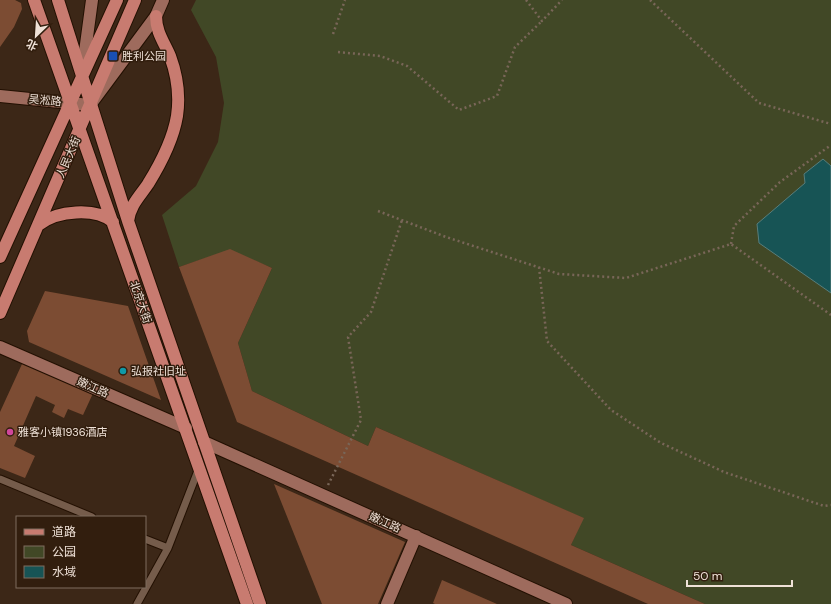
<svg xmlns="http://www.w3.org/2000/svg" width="831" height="604" font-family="'DM Sans','Noto Sans SC',sans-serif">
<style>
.green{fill:#414826}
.water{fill:#175455;stroke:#587e7c}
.building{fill:#7c4c33}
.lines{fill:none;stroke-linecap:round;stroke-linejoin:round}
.lane-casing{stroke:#231002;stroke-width:9}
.secondary-casing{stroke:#231002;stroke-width:14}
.primary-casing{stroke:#231002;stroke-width:14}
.path{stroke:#796658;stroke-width:2.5;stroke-dasharray:2 3;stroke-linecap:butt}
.lane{stroke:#755c4b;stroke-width:7}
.secondary{stroke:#9e6b5d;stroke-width:12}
.primary{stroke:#c87b70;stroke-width:12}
.transit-dot{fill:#1a4fb4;stroke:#321e0e;stroke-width:1.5}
.culture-dot{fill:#0f9aa8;stroke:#321e0e;stroke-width:1.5}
.hotel-dot{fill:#d1479c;stroke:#321e0e;stroke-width:1.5}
.labels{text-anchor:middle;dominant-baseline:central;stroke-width:3;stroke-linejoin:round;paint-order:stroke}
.poi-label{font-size:11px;fill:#efe1d7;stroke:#321e0e;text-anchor:start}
.street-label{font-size:11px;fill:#efe1d7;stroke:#321e0e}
</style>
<rect width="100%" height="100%" fill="#3c2717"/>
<!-- green -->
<path class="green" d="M196,0H831V604H705L571,545L583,518L376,427L368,446L252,391L238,343L272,268L230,250L179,267L162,215L196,186L218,142L224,103L216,57L191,10Z"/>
<!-- water -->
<path class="water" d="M823,159L831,166V293L759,243L757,224L805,183L804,174Z"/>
<!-- building -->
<path class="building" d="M0,0H15L21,3L22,9L14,27L0,47Z
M230,249L272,268L238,343L252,391L368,446L376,427L584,518L571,545L705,604H648L237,422L179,267Z
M45,291L128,306L161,400L29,342L27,331Z
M29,360L95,389L83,415L68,409L64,418L52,412L55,405L36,396L14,446L35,456L25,478L0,468V412L22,364Z
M274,484L405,542L378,604H322Z
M442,580L497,604H435L433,603Z"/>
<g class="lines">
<defs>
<path id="lane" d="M0,479L92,517
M145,539L168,548
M137,604L168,548L199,468"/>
<path id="secondary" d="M82,74L92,0
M0,96L90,105L156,16L163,0
M0,347L186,428
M204,442L566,604
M387,604L416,536"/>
<path id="primary" d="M34,0L247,604
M58,0L128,221L260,604
M128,221C130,205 140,196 148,184C161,163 173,140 177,116C180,96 177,75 170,56C164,42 156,32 156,16
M40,224C57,211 95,207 113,222
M0,257L117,0
M0,313L135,0"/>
</defs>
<!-- lane casing -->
<use href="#lane" class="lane-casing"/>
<!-- secondary casing -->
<use href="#secondary" class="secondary-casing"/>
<!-- primary casing -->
<use href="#primary" class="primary-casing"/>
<!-- path -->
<path class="path" d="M526,0L542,21L562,0
M650,0L759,103L831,124
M333,34L345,0
M338,52L380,56L407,66L459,110L497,96L515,47L542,21
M378,211L446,237L559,274L626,278L731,244L831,315
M731,244L734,226L780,182L831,145
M539,267L547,341L611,410L661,443L724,472L824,506L831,505
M328,485L361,420L348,337L371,312L402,220"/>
<!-- lane -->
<use href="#lane" class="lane"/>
<!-- secondary -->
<use href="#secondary" class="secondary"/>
<!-- primary -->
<use href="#primary" class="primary"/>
</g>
<!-- markers -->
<rect class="transit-dot" x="108" y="51" width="10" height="10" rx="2"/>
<circle class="culture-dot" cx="123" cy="371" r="4"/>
<circle class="hotel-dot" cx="10" cy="432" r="4"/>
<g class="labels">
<!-- poi labels -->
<g class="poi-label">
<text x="122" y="56">胜利公园</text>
<text x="131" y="371">弘报社旧址</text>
<text x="18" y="432">雅客小镇1936酒店</text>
</g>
<!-- street labels -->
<g class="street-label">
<text transform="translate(45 100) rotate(5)">吴淞路</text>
<text transform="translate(68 157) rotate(-67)">人民大街</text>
<text transform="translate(141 302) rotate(71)">北京大街</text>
<text transform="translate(93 387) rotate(24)">嫩江路</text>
<text transform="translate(385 522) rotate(24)">嫩江路</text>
</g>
</g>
<!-- legend -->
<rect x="16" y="516" width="130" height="72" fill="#321e0e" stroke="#7e6c5e"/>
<rect x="24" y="529" width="20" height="6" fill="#c87b70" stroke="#7e6c5e"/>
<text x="52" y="536" font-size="12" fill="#efe1d7">道路</text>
<rect x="24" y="546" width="20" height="12" fill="#414826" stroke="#7e6c5e"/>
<text x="52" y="556" font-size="12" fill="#efe1d7">公园</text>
<rect x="24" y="566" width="20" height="12" fill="#175455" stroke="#7e6c5e"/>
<text x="52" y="576" font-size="12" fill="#efe1d7">水域</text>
<!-- north arrow -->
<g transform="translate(36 36) rotate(205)" stroke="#321e0e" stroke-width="3" paint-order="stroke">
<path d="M0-3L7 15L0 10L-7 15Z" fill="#efe1d7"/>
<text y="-6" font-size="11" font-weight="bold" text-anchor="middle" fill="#efe1d7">北</text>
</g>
<!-- scale -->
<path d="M687 580v6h105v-6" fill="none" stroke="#efe1d7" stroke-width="2"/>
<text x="693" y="580" font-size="12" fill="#efe1d7" stroke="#321e0e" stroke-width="3" paint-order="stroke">50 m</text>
</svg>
